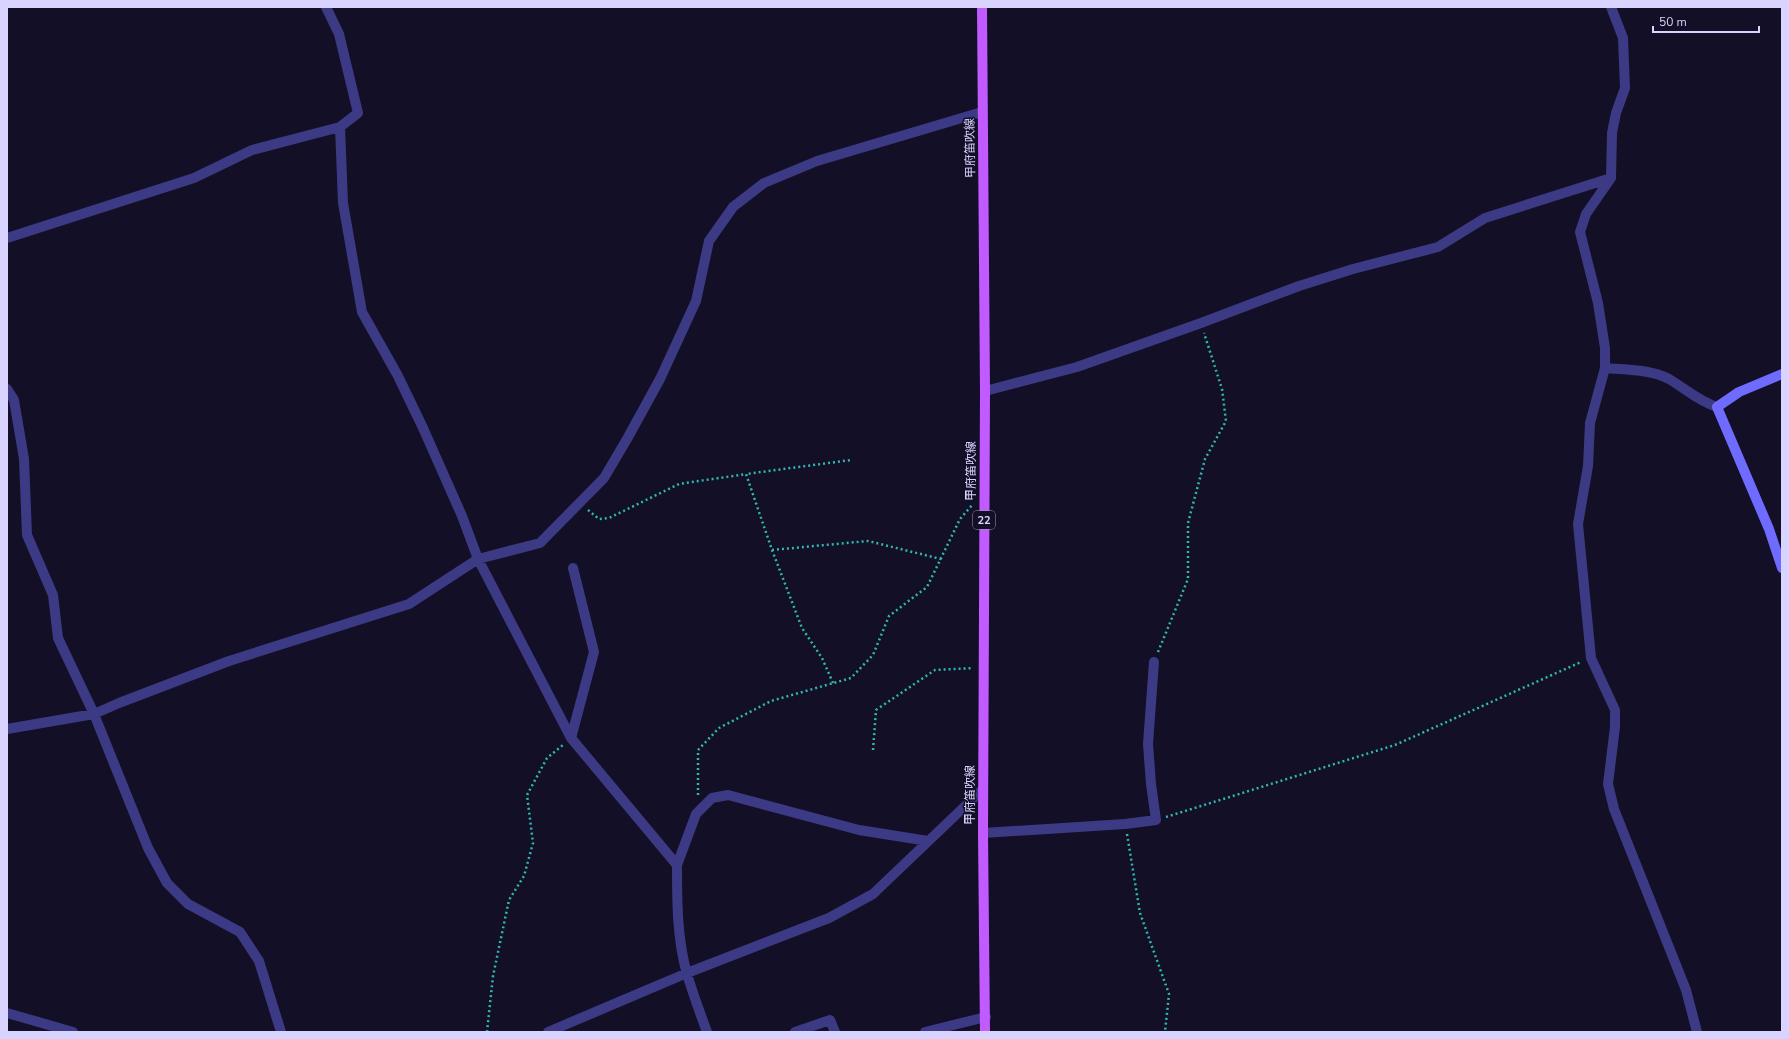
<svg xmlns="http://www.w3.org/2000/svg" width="1789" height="1039" font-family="'Nunito Sans','Noto Sans JP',sans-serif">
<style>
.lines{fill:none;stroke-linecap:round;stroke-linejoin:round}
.path{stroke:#2fb8b0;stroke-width:2.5;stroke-dasharray:2 3;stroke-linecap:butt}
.street{stroke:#3d3a85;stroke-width:10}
.secondary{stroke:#6f6bff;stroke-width:10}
.primary{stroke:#c25bff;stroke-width:10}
.labels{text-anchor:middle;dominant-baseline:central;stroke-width:3;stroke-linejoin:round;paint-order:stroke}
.shield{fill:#130f26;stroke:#9e99be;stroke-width:1}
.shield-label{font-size:11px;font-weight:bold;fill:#d9d4ff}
.street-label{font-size:12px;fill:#d9d4ff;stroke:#130f26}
</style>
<rect width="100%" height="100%" fill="#130f26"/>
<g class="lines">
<!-- path -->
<path class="path" d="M588,510L599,519L609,518L679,484L746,474
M772,550L868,541L941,559
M1158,652L1188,579V523L1205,459L1226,421L1222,389L1204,333
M833,683L822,658L802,628L772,550L746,474L851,460
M873,750L876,710L935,670L973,668
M698,795V750L719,728L771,701L851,678L873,655L889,616L927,587L960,519L973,504
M1166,817L1395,745L1581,662
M1127,834L1140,913L1169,994L1165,1032
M487,1032L493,976L509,900L524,876L533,843L527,795L547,758L563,745"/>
<!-- street -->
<path class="street" d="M1611,7L1623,38L1625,88L1616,113L1612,133L1611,178L1586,214L1580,232L1598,303L1605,348V368L1590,423L1588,466L1578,524L1591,658L1615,710V727L1608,784L1614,809L1686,990L1697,1032
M340,127L343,203L362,312L398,376L423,428L462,516L478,559L571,738L677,865C677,901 677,939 687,974C693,994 700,1013 707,1032
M7,238L194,178L252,150L340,127L358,113L339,34L326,7
M1605,368C1625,370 1650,369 1669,379C1686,389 1698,401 1717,407
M7,389L14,400L24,459L27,535L53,595L58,638L94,714L148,848L167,883L188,904L240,932L259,961L281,1032
M985,391L1077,367L1201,323L1299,286L1353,269L1438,247L1485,218L1611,178
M7,729L94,714L119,703L229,661L409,604L478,559L540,543L604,478L627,439L660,379L696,301L709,241L733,207L764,183L817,161L982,112
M571,738L594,652L573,568
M983,833L1125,824L1156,820L1151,784L1148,744L1154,662
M677,865L696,814L712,798L728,795L859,830L928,841
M7,1013L73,1032
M548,1032L687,973L829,918L873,894L983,789
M795,1032L830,1020L835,1032
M925,1032L986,1017"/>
<!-- secondary -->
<path class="secondary" d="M1782,374L1739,392L1717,407L1769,529L1782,568"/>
<!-- primary -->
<path class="primary" d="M982,7L985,391L983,833L985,1032"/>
</g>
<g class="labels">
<!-- shield labels -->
<rect class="shield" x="973" y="511" width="22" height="18" rx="3"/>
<g class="shield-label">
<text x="984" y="520">22</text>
</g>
<!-- street labels -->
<g class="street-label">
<text transform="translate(970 148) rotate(-91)">甲府笛吹線</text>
<text transform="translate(971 471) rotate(-90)">甲府笛吹線</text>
<text transform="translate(970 795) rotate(-90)">甲府笛吹線</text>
</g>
</g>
<!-- border -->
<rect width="1789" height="1039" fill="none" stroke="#d9d4ff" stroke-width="16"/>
<!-- scale -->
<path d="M1653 26v6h106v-6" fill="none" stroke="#d9d4ff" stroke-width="2"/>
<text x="1659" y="26" font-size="12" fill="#d9d4ff" stroke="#130f26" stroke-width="3" paint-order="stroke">50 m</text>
</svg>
